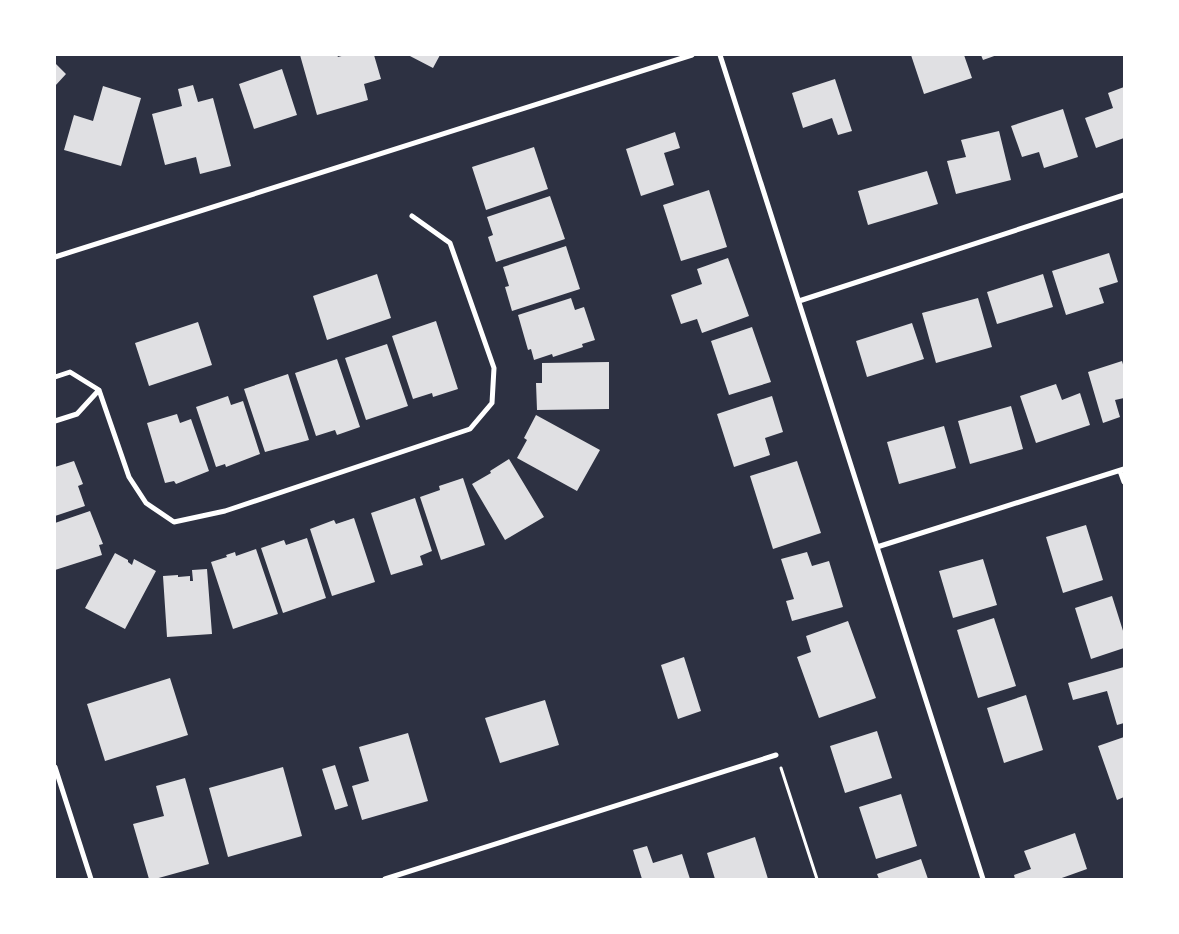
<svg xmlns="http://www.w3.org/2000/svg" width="1179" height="934" font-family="Helvetica,sans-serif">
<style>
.building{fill:#e0e0e3}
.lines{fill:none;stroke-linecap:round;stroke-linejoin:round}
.path{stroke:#fff;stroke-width:3}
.minor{stroke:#fff;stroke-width:5}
</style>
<rect width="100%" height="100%" fill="#2d3142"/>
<!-- building -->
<path class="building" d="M300,55H337L338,57L345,55H374L381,79L364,84L368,100L317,115Z
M408,55H440L433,68Z
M911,55H964L972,78L924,94Z
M981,55H997L983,60Z
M55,63L66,74L55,86Z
M282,69L297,115L254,129L239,84Z
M835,79L852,131L838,135L832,118L803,128L792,93Z
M193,85L198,102L213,98L231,166L200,174L196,157L165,165L152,114L182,106L178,89Z
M103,86L141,98L121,166L64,150L74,115L93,121Z
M1124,87V138L1096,148L1085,118L1113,108L1108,93Z
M1063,109L1078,157L1044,168L1039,152L1022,157L1011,126Z
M999,131L1011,180L956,194L947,161L966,157L961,140Z
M675,132L680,148L664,153L674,185L641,196L626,149Z
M534,147L548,189L486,210L472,167Z
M927,171L938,204L868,225L858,191Z
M709,190L727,247L681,261L663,205Z
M550,196L565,239L496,262L488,237L493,235L487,217Z
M566,246L580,289L512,311L505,287L509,286L503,267Z
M1109,253L1118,282L1099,288L1104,303L1066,315L1052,271Z
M728,258L749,316L702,333L697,319L681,324L671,295L702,284L697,269Z
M377,274L391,318L327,340L313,296Z
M1043,274L1053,307L997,324L987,292Z
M571,298L575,310L584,307L595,340L582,344L583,347L553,357L552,354L534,360L531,349L528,350L518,315Z
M978,298L992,347L936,363L922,313Z
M436,321L458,389L433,397L432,393L413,399L392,336Z
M198,322L212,365L149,386L135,343Z
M912,323L924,359L867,377L856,341Z
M752,327L771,382L729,395L711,341Z
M387,344L408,406L366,420L345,358Z
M337,359L360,427L337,435L335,430L316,436L295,373Z
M1122,361L1124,368V398L1115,400L1120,417L1103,423L1088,372Z
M609,362V409L537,410L536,383H542V363Z
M288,374L309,440L265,452L244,389Z
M1056,384L1062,400L1080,393L1090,425L1036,443L1020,396Z
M228,396L231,405L243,401L260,454L226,467L225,464L216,467L196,407Z
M772,396L783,432L765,438L770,455L734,467L717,414Z
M1011,406L1023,449L970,464L958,421Z
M177,414L180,423L191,419L209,471L176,484L174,481L165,483L147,423Z
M536,415L600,450L577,491L517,458L527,440L524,438Z
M944,426L956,468L899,484L887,442Z
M509,459L544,517L505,540L472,484L491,473L490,471Z
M74,461L83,484L78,486L85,506L55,516V467Z
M797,461L821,533L773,549L750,476Z
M463,478L485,545L441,560L420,497L440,490L439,486Z
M415,498L432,551L420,556L423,565L391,575L371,513Z
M90,511L103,544L99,545L102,555L55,570V523Z
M354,518L375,582L332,596L310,529L334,520L336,524Z
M1086,525L1103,580L1063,593L1046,537Z
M307,538L326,598L283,613L261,548L284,540L286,545Z
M256,549L278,614L233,629L211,562L227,557L226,555L235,552L236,556Z
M807,552L812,566L829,561L843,607L792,621L786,601L794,599L781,559Z
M115,553L128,560V562L132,565L134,559L156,571L125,629L85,608Z
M983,559L997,605L953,618L939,571Z
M207,569L212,634L167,637L163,576L178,575V577L190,576V581H193L192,570Z
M1112,596L1124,634V648L1091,659L1075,608Z
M994,618L1016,686L978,698L957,630Z
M848,621L876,698L819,718L797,657L811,652L806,636Z
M684,657L701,711L678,719L661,665Z
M1124,667V723L1117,725L1107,691L1073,700L1068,683Z
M170,678L188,735L105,761L87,704Z
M1026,695L1043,750L1004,763L987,708Z
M545,700L559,745L500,763L485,718Z
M877,731L892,778L845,793L830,746Z
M408,733L428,801L362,820L352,786L369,781L359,747Z
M1124,737V797L1117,800L1098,746Z
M335,765L348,806L335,810L322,769Z
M283,767L302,836L228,857L209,788Z
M185,778L209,864L155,879H149L133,824L164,816L156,786Z
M901,794L917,846L876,859L859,807Z
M1075,833L1087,869L1059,879H1015L1014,875L1031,869L1024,851Z
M755,837L768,879H715L707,853Z
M647,846L653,863L682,854L690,879H642L633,850Z
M921,859L928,879H879L877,874Z"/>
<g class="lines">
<!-- path -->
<path class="path" d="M781,768L817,879"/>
<!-- minor -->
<path class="minor" d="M720,55L983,879
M55,257L692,55
M799,301L1124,195
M55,377L70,372L99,390L77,414L55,421
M99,390L129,477L146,503L174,522L225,511L470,429L492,403L494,368L450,243L412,216
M1120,471L1124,482
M877,547L1124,469
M55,767L91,879
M385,879L776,755"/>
</g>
<!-- border -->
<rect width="1179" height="934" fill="none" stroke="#ffffff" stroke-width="112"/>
</svg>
